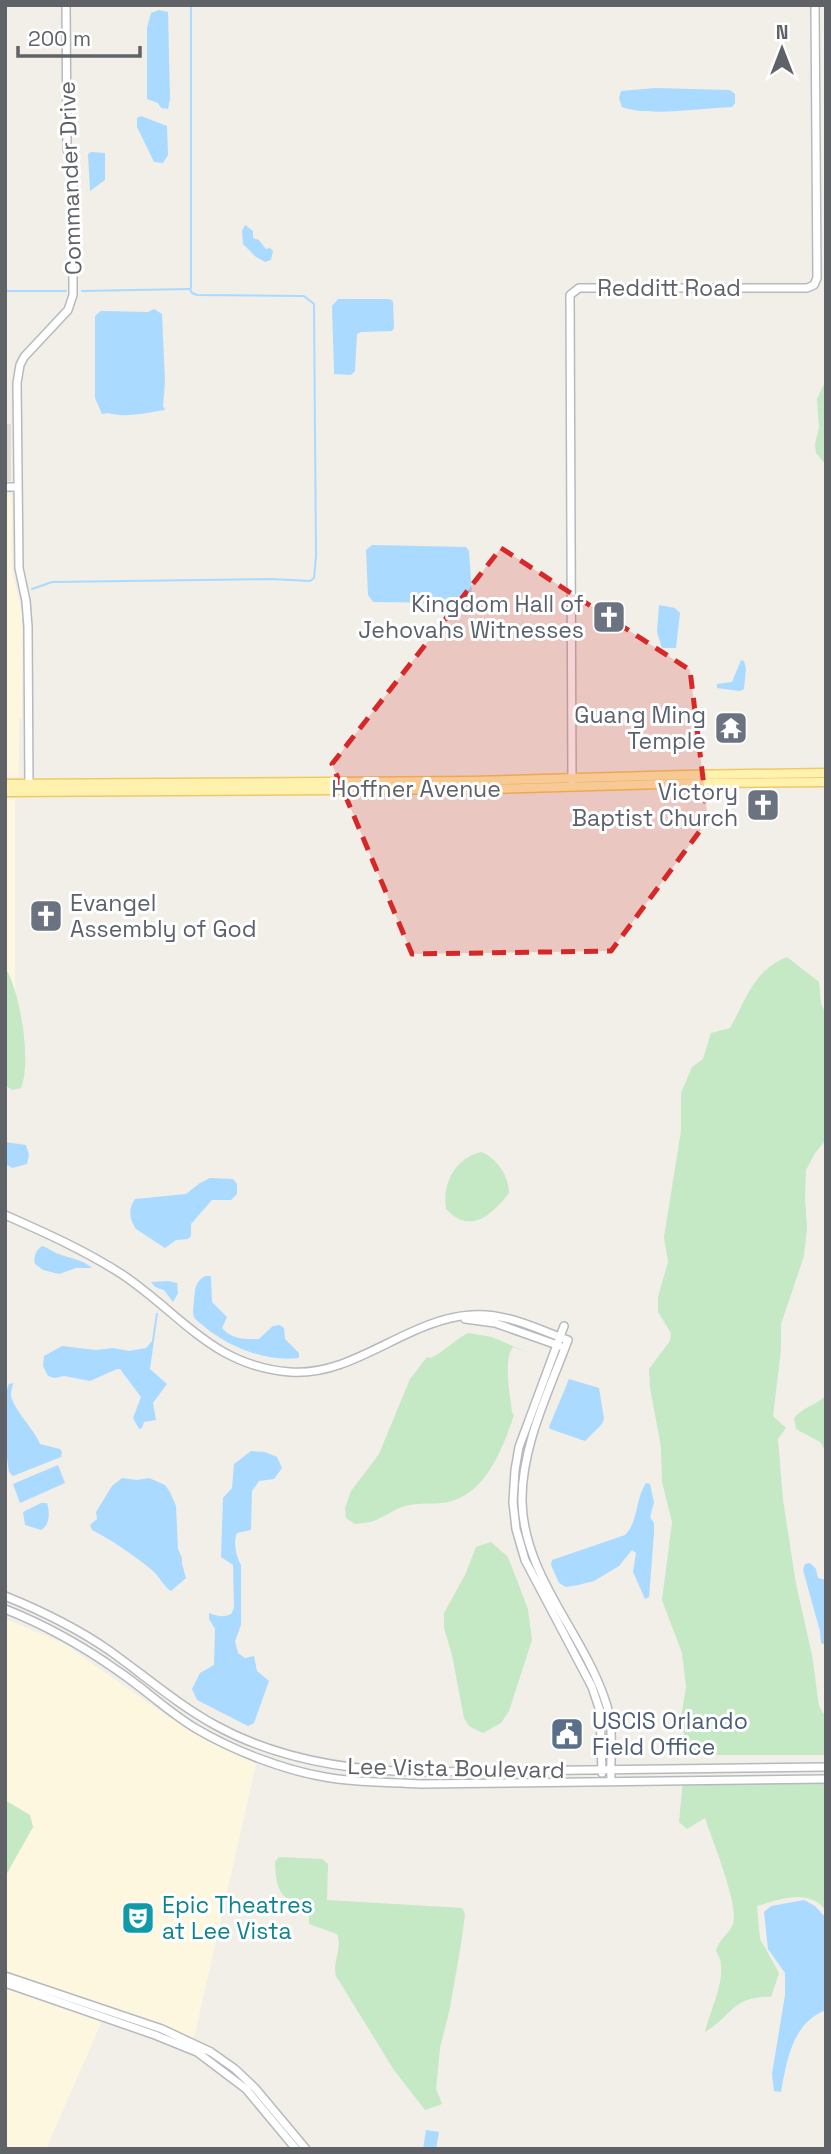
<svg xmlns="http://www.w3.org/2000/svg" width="831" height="2154" font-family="'Space Grotesk',sans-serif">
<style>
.commercial{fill:#fef7e0}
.education{fill:#e1ded6}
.green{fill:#c5e8c5}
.water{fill:#aadaff}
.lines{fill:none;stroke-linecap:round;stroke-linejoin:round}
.stream{stroke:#aadaff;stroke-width:2}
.secondary-casing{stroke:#b6babf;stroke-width:10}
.primary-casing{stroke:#f2c960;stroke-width:11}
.secondary{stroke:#fff;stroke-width:7}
.primary{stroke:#fff2af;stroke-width:8}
.marked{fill:#d62828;fill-opacity:0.2;stroke:#d62828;stroke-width:5;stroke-dasharray:14 9;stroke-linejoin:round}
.labels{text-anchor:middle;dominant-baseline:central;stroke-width:6;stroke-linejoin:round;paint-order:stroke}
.street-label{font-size:23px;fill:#5f6368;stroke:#fff}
.worship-label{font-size:23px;fill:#5b616d;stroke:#fff;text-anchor:end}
.service-label{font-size:23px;fill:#4e5e75;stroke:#fff;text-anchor:start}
.culture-label{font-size:23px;fill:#0d838f;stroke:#fff;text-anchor:start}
</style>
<rect width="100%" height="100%" fill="#f1efe8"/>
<!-- commercial -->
<path class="commercial" d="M5,492L12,496V570L22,614V718H19V777H5Z
M5,798H15V1035H5Z
M5,1619L63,1643L167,1716L256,1764L194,2038L5,1975Z
M5,1987L103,2019L46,2149H5Z"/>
<!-- education -->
<path class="education" d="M5,424H11V481H5Z"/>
<!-- green -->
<path class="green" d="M826,380V465L816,453L815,444L819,428L817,399Z
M787,957L819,982L821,1003L826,1016V1140L815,1153L806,1170L805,1198L807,1227L804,1256L781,1324V1350L773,1416L786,1428L778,1439L783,1500L796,1584L812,1655L819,1706L826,1718V1755H691L682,1728L681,1717L686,1687L682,1653L662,1600L672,1522L662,1482L661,1447L650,1388L649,1369L670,1341L671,1333L658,1312V1297L668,1262L664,1237L681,1131V1093L692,1067L703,1059L711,1033L730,1028C747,998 753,971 787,957Z
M5,967C20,991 32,1061 21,1088L12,1090L5,1085Z
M481,1152C497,1158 509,1176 509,1193C492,1215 470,1235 446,1209C442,1184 455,1158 481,1152Z
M468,1333L492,1337L529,1353L513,1347C503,1359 510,1396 512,1412L514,1415C503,1447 487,1493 448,1502C436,1505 423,1502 410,1505C397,1507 388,1515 376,1520C370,1523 362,1523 355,1524L346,1518L345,1508L351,1491L379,1454L410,1379L427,1357L431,1358C446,1350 454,1340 468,1333Z
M826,1395V1452L820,1442L796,1429L794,1418C804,1406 816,1406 826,1395Z
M491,1542L508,1557L528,1609L532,1640L509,1711L501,1723L483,1733L469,1726L464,1718L452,1655L444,1628V1613L465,1575L476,1547Z
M683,1780H826V1910C807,1888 781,1899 757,1906L760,1939L779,1973L771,1997C733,1995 732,2016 705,2032C710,2009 731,1972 716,1951C718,1940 729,1934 733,1924C739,1904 712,1840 705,1818L687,1829L679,1822Z
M5,1800L30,1815L33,1827L5,1877Z
M279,1857L322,1859L328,1864L327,1900L462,1908L465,1914L462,1938L450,2008L440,2048L436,2089L442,2104L425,2110L394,2070L336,1976C332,1961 343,1949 337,1934L309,1924V1912C282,1897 276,1895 275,1862Z"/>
<!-- water -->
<path class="water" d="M159,10L168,12L170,99L168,109L161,108L158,103L147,99V28L151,13Z
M655,88L730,90L735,94V103L732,107C702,108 650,117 622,107L619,98L621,91Z
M141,116L167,126L168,155L163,163L154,162L137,127V118Z
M91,152L105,153V180L90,191L88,154Z
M245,225L253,231V238L259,240L266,249L270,248L273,251L271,260L265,262L256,257L243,244L242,231Z
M338,299H389L393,301L394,328L392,331L361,332L357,334L355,371L351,375L334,374V371L332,306Z
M154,309L162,314L165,382L163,406L165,410C151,412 135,416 119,415C112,414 108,412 102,414L95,398V316L101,311L148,312Z
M372,545L466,547L469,551L472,595L465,603L373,602L368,595L366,550Z
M659,605L675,608L680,613L676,648H662L657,632Z
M741,660L744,661L746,668L744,689L740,691L717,688V684L732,682Z
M5,1142L26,1145L29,1155L27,1164L12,1168L5,1163Z
M210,1178L233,1179L237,1184V1194L231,1200H212L191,1224V1236L188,1239L176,1240L165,1248L136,1229C129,1219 128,1209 135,1199L186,1194L200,1183Z
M42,1246C49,1248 52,1252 59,1254C71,1259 82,1259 92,1268H76L59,1274L43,1270L35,1264C33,1257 36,1250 42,1246Z
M205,1276H211L212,1302L227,1317L222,1328C233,1340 243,1339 259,1339L273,1326L280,1325L284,1328L285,1339L299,1353V1358C267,1362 231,1348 206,1328C203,1325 196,1321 194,1317C192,1312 194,1305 194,1300C195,1289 195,1282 205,1276Z
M168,1281L177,1283L178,1293L173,1302L164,1290L155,1287L151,1282Z
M156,1313H158L150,1369L167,1384L153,1403L156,1420L144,1422L142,1428L139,1429L133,1418L141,1397L120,1369H117L90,1381L64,1376L54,1378L48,1376L43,1366L44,1356L62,1346L96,1350L113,1348L129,1351L146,1348L152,1341Z
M569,1379L599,1388L604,1419L602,1424L585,1441L550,1429L549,1427Z
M13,1383C13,1387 11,1390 11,1394C11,1407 35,1430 40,1444L60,1449L62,1452L61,1457L13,1476L9,1472C6,1450 0,1405 9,1384Z
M251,1451L265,1452L277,1457L282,1468L274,1479L259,1481L252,1491L251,1530L237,1533C233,1542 236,1556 241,1565V1625L235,1641L238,1653L245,1658L254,1656L257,1671L269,1681L254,1723L248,1726L197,1700L192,1689L200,1673L214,1665L215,1629L209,1619V1613C217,1616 223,1618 231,1614L234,1608L233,1565L221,1557L223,1498L232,1488L234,1464Z
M58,1465L65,1483L20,1503L13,1484Z
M122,1478L137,1480L149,1478L165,1485L170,1492L176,1506L178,1549L182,1558V1564L186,1578L171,1591C163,1586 160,1577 153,1571C134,1555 113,1541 92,1530L90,1525L97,1519L96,1512L112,1486Z
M646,1483L650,1484L654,1502L650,1517L654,1523V1533L649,1597L645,1599L633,1572L636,1553L632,1550L619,1566L594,1581L578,1585L566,1587L559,1583L551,1565L552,1560L625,1535C639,1521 635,1499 646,1483Z
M41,1503H47C50,1512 50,1525 41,1530L25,1525L23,1512Z
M810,1563L816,1569L818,1578L826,1580V1645L821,1643L820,1631L803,1570L805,1564Z
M804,1900L815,1906L826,1918V2010C792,2023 787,2060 781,2092L774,2091L772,2074L785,1995V1973L768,1949L764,1912L771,1906Z
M426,2130L439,2132L436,2149H423Z"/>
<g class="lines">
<!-- stream -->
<path class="stream" d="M191,288V5
M5,291H66
M82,291L189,289
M32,589L52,582L271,579L310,581L314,578L316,556L314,304L304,296L197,295L192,293L190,289"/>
<defs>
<path id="secondary" d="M5,487H18
M572,783L570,295L579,288H807L814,285L817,278L815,5
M29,788L28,627L26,601L19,568L17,383L20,365L24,357L68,310L73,295V174L67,148L66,5
M5,1215C46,1233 86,1251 123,1275C182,1315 213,1366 290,1372C354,1377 407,1319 471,1315C505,1312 537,1329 568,1340C549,1391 521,1447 522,1502C524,1578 586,1636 607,1706C614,1729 610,1757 611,1780
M465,1319L495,1323L560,1346
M564,1326L519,1447L515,1470L513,1502L516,1529L525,1560L592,1687L600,1711L602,1773
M5,1596C42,1611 77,1628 110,1651C145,1676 177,1704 215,1725C278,1760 350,1771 422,1772L826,1767
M5,1609C45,1625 83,1646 118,1671C145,1689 167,1711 195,1728C232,1750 283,1770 325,1777C357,1783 389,1782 421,1784L826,1779
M5,1976L162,2029L211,2052L235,2069L255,2088L306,2149
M5,1983L155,2035L197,2052L246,2089L296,2149"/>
<path id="primary" d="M5,784L473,781L684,775L826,773
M5,792L490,789L695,783L826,782"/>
</defs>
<!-- secondary casing -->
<use href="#secondary" class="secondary-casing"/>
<!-- primary casing -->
<use href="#primary" class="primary-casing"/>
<!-- secondary -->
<use href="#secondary" class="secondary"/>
<!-- primary -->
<use href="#primary" class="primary"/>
</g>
<!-- marked area -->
<path class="marked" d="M501,548L690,670L708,820L611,951L412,954L332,764Z"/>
<!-- icons -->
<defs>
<symbol id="church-square" viewBox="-11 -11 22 22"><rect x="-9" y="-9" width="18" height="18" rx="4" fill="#6b7280" stroke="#fff"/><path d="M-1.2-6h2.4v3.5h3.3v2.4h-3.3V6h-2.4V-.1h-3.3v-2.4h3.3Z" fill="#fff"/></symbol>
<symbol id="temple-square" viewBox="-11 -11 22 22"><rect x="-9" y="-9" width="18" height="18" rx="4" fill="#6b7280" stroke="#fff"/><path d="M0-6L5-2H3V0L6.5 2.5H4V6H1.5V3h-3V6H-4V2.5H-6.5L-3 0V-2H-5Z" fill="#fff"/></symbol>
<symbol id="civic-square" viewBox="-11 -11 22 22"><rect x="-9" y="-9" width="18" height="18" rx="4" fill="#5c6f8a" stroke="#fff"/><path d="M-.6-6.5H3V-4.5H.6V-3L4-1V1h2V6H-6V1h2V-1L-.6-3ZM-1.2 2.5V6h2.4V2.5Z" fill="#fff"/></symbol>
<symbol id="theatre-square" viewBox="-11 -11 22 22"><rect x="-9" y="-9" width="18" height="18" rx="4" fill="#0f9aa8" stroke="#fff"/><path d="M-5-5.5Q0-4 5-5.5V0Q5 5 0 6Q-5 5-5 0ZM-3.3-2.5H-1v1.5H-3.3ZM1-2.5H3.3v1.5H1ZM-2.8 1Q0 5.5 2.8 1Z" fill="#fff"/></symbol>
</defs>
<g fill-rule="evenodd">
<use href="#church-square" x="590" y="598" width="38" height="38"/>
<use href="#temple-square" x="712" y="709" width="38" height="38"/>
<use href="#church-square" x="744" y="786" width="38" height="38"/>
<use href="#church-square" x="27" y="897" width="38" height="38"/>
<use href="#civic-square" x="548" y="1715" width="38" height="38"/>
<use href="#theatre-square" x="119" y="1899" width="38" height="38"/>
</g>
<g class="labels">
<!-- street labels -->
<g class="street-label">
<text transform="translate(70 178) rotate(-92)">Commander Drive</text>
<text x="669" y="288">Redditt Road</text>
<text x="416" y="789">Hoffner Avenue</text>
<text transform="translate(456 1768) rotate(1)">Lee Vista Boulevard</text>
</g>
<!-- worship labels -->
<g class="worship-label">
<text x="584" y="604">Kingdom Hall of<tspan x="584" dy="26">Jehovahs Witnesses</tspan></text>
<text x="706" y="715">Guang Ming<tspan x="706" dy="26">Temple</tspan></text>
<text x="738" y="792">Victory<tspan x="738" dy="26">Baptist Church</tspan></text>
<text x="70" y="903" text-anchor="start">Evangel<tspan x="70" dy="26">Assembly of God</tspan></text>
</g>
<!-- service labels -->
<g class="service-label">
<text x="592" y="1721">USCIS Orlando<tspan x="592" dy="26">Field Office</tspan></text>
</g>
<!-- culture labels -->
<g class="culture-label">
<text x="162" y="1905">Epic Theatres<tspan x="162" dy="26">at Lee Vista</tspan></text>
</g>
</g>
<!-- border -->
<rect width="831" height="2154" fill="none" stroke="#5f6368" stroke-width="14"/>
<!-- north arrow -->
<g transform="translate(782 49)" stroke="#ffffff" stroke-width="5" paint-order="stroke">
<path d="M0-5L12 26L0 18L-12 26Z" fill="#5f6368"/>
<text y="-10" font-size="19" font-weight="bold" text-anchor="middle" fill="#5f6368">N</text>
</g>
<!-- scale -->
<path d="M18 46v10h122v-10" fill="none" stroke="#5f6368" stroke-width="3.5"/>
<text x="28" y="46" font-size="21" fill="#5f6368" stroke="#ffffff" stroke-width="5" paint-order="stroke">200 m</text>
</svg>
